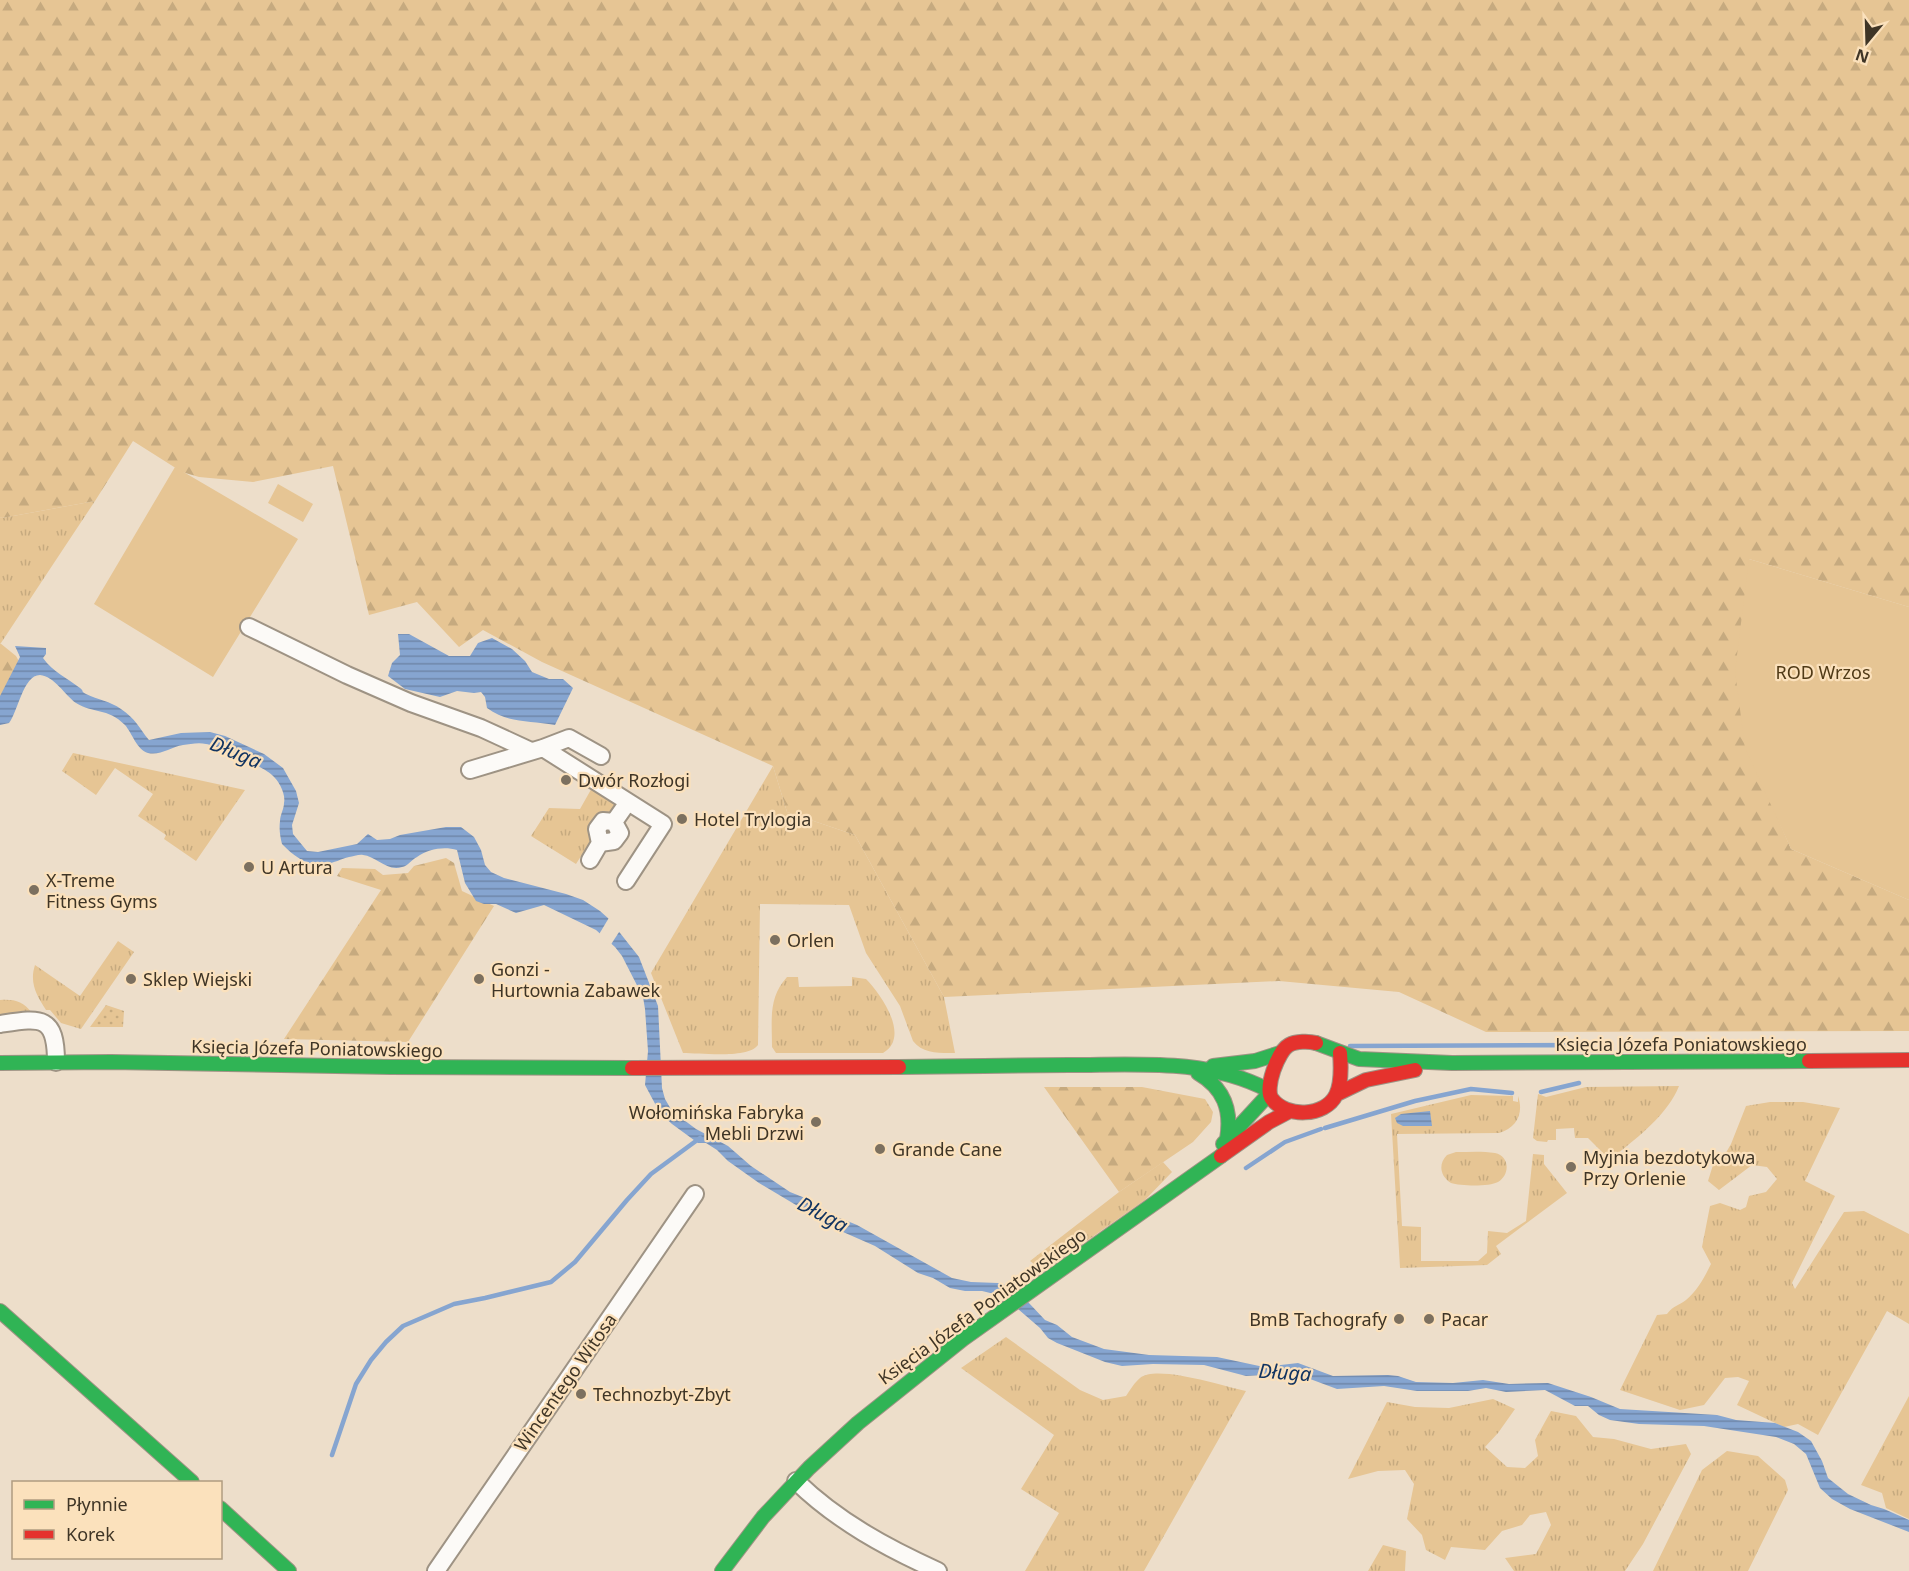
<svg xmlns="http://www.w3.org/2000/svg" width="1909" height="1571" font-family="'Noto Sans',sans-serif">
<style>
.grass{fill:url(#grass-tufts)}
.forest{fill:url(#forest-firs)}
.park{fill:url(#park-dots)}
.garden{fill:#e6c594}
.water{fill:url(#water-rules)}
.pier{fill:#eddeca}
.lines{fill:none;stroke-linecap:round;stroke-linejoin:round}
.stream{stroke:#86a5d0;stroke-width:4.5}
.street-casing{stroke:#9e9384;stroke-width:20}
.fast-casing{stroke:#9e9384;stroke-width:16}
.jam-casing{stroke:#9e9384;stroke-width:16}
.street{stroke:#fcfaf7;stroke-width:16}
.fast{stroke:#30b455;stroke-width:14}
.jam{stroke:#e5322d;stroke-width:14}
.poi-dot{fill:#7c705f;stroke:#fbe1bc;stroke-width:2}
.labels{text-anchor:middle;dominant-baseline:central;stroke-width:4.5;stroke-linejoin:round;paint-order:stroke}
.park-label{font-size:18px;fill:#503a16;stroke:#fbe1bc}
.poi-label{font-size:18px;fill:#3f3526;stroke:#fbe1bc;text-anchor:start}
.street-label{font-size:18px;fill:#3f3526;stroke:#fbe1bc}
.water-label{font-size:20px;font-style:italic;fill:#123461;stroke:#fbe1bc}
</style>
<defs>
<pattern id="grass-tufts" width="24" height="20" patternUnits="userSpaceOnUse" patternTransform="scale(1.5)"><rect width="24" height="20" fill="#e6c594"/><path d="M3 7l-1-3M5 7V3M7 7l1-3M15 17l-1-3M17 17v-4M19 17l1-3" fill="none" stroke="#c6aa7f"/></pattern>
<pattern id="forest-firs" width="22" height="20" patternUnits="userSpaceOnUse" patternTransform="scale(1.5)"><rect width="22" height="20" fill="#e6c594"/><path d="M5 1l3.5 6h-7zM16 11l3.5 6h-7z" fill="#c6aa7f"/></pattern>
<pattern id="park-dots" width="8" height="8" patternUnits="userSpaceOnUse" patternTransform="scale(1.5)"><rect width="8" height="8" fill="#e6c594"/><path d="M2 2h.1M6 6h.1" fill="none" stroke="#c6aa7f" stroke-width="1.8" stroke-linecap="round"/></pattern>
<pattern id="water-rules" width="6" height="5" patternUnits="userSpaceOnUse" patternTransform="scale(1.5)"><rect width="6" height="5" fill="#86a5d0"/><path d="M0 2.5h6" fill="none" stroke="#6f87a9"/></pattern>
</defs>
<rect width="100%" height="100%" fill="#eddeca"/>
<!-- grass -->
<path class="grass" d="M95,501L1,643H0V517L2,518Z
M73,753L245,790L196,861L164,839L166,835L138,816L153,794L115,768L96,795L62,771Z
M773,766L787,812L855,835L944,997L955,1053C940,1053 923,1054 913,1041L900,1006L866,953L849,905L760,904L758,1045C748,1059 700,1053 683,1053L651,973Z
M593,786L619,801L613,811L600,814L592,839L576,864L531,836L549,808L580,809Z
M118,941L134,952L81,1029L61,1023L50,1010H46C37,996 29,983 35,965L80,996Z
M787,977H798L799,987L852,986V977L866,979C881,994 911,1037 883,1053H776L772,1047C772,1020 768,998 787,977Z
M0,1000C14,999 23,1001 32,1013L0,1017Z
M1679,1086C1668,1114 1638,1137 1616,1155L1604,1154L1588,1138H1575L1574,1128L1556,1129V1140H1548L1547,1142L1537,1141L1533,1138L1538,1094L1546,1097L1586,1087Z
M1471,1095L1513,1096V1101L1518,1102V1096C1524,1113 1517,1128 1499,1133L1397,1134L1402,1226L1421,1227V1261H1478L1487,1253L1488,1231L1507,1233L1526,1221L1533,1154L1544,1155V1164L1567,1193L1496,1246L1501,1254L1487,1265L1400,1268L1391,1114Z
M1770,1102H1803L1840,1108L1805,1181L1835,1196L1792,1283L1795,1289L1844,1212L1864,1211L1909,1234V1324L1887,1311L1818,1435L1798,1424L1784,1427L1737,1405L1749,1381L1738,1377L1725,1378L1704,1405L1680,1410L1620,1390L1657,1315L1667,1314C1674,1305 1678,1306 1686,1300C1698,1290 1704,1278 1711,1264L1702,1247L1710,1206L1720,1203L1740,1210L1746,1207L1749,1196L1766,1192L1777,1179L1767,1167L1752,1165L1719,1190L1708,1181L1713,1165L1720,1163L1731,1144L1746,1106Z
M1456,1152C1469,1152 1483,1151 1495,1153C1510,1156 1510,1175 1498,1182C1489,1187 1460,1186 1451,1183C1440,1176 1438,1164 1447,1155Z
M1163,1162L1172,1172L1145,1200L1048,1268L1038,1267L1030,1261L1119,1192Z
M1006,1337L1080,1390L1103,1400L1126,1396C1130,1390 1135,1382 1140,1378C1157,1364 1225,1387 1246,1391L1144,1571H1025L1059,1513L1021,1489L1054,1435L961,1368Z
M1909,1396V1519L1886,1508L1882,1493L1861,1485Z
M1493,1399L1515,1409L1498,1433L1485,1447L1507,1467L1525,1468L1538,1456L1535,1440L1551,1411L1576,1416L1593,1437L1614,1439L1651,1449L1686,1444L1691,1454L1643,1544L1625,1571H1514L1505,1558L1536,1554L1551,1525L1546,1512L1530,1515L1522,1525L1502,1531L1485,1550L1451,1547L1445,1560L1426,1550L1422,1535L1407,1519L1414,1484L1405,1470L1378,1471L1348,1479L1387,1402L1415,1407L1449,1408Z
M1727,1451L1758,1456L1785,1480L1788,1490L1748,1571H1653L1702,1470Z
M1383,1545L1406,1551L1405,1571H1368Z"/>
<!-- forest -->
<path class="forest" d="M0,0H1909V607L1749,559L1778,819L1791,849L1909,900V1031L1486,1032L1399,992L1279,981L944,997L855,835L787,812L773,766L542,662L483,630L459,647L417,602L369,615L333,466L253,482L199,477L182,472L133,441L95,501L2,518L0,517Z
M0,643L16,656L21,665L0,704Z
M446,858L454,863L462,891L494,906L408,1042L284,1039L381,890L337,876L342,868L375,869L383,875L408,873L414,866Z
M1044,1087H1142L1205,1099L1213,1112L1211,1122L1193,1142L1119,1192Z"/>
<!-- park -->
<path class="park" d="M106,1005L124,1011L123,1027H90Z"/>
<!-- garden -->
<path class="garden" d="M175,467L298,539L213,677L94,604Z
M278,484L313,504L303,522L268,503Z
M1749,559L1909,607V900L1791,849L1745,748L1735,671Z"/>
<!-- water -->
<path class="water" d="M398,634H409L449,656H470L478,643L492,638L512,649L525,661L532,672L549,679H563L573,688L555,725C530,720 509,724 487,708L485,697L481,692L474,693L457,691L440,697L405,689L388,676L392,663L400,655Z
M15,646L46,648V654L43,658C53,672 67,678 80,688C85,692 80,691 86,694C98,700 110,701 121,709C136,719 139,728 149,740L181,733L210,732L225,736L264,754L283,768L296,791L299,803L292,825L293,834L307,851L318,852L357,844L368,834L377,840L390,839L400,835L446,827H461L474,837L481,850L485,865L491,872L504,878L566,894L583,900L600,911L609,919L639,957L658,1006L662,1088L665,1099L672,1111L696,1129L728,1146L751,1166L790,1192L805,1198L828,1213L857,1225L952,1278L971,1282L998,1283L1014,1287L1045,1320L1057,1325L1072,1337L1104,1349L1149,1355L1217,1357L1264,1367L1298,1363L1333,1376L1388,1375L1398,1376L1416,1382L1453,1383L1483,1380L1509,1384L1548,1383L1591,1397L1620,1409L1717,1415L1736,1420L1775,1423L1798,1432L1811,1441L1822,1461L1828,1478L1848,1494L1871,1505L1884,1509L1909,1520V1532L1850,1509L1832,1499L1820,1488L1806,1454L1794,1444L1776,1437L1704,1426L1639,1424L1610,1420L1599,1415L1588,1406H1575L1545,1390L1506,1392L1486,1388L1468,1391H1417L1384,1386L1337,1389L1294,1373L1246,1376L1204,1365L1153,1364L1122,1366L1105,1362L1057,1343L1048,1338L1040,1328L1003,1296L982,1291H965L950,1288L933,1278L918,1273L875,1246L818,1221L806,1211L759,1183L728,1161L717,1150L706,1143H698L672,1124L660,1113L645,1085L648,1051L645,1009L643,997L622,956L615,947L596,930L544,905L516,913L496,904H484L476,901L465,883L457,850C444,846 428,849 417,857C411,860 408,866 402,867C387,872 376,856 363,855C359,854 353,857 349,857C341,859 334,863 326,864C306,866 295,857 282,844C280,836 279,829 280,821C280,815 284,809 284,803C286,794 279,781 272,775C262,766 219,746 206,744C199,742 190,744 183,745C171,747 160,756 148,753C137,750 132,733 125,725C107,707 93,714 76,703C65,695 54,676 40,675C23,675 18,712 9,723L0,725V696L20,657Z
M1430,1111L1432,1126H1403L1397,1123L1395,1118L1401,1114Z"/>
<!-- pier -->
<path class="pier" d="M610,916L621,929L610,946L598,936Z"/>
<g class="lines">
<!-- stream -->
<path class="stream" d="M1350,1046L1580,1045V1049
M1541,1092L1579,1083
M1325,1128L1415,1101L1471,1089L1512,1093
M1246,1168L1285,1142L1321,1129
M332,1455L356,1384L371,1360L386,1342L403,1326L454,1304L485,1298L551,1282L575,1262L627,1200L651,1174L700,1138"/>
<defs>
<path id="street" d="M249,627L347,675L411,703L481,728L531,751
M543,748L663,824L626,881
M470,770L543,748L569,738L601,756
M600,843L614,841L620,833L614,822
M590,860L600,843L597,829L603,821L614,822L628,802
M0,1024C40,1018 56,1014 56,1062
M796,1481C837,1521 887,1548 938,1571
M436,1571L695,1194"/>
<path id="fast" d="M1316,1043L1359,1059L1452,1063L1809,1061
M0,1063L111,1062L390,1067L632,1068
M1213,1066L1255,1061L1280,1053
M899,1067C956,1066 1012,1066 1069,1065C1136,1065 1207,1058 1268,1090
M1198,1073C1224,1088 1232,1110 1227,1139
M1223,1144L1269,1094
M0,1311L192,1482
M220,1508L289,1571
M722,1571L763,1517L809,1468L858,1423L963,1339L1221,1156"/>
<path id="jam" d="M1316,1043C1309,1041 1296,1041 1289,1045C1278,1051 1264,1089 1272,1099C1286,1118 1325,1117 1336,1095C1342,1083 1341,1065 1340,1053
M1809,1061L1909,1060
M632,1068L899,1067
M1337,1094L1366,1080L1415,1070
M1221,1156L1269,1122L1288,1112"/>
</defs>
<!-- street casing -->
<use href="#street" class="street-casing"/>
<!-- fast casing -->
<use href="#fast" class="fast-casing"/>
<!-- jam casing -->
<use href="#jam" class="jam-casing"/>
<!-- street -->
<use href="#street" class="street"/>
<!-- fast -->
<use href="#fast" class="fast"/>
<!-- jam -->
<use href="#jam" class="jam"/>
</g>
<!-- markers -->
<g class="poi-dot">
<circle cx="566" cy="780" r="6"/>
<circle cx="682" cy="819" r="6"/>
<circle cx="249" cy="867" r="6"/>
<circle cx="34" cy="890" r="6"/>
<circle cx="775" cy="940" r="6"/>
<circle cx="131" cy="979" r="6"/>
<circle cx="479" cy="979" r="6"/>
<circle cx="816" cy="1122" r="6"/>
<circle cx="880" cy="1149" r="6"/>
<circle cx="1571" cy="1167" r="6"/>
<circle cx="1399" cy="1319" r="6"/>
<circle cx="1429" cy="1319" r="6"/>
<circle cx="581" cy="1394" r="6"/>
</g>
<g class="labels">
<!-- park labels -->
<g class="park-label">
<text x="1823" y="672">ROD Wrzos</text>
</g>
<!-- poi labels -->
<g class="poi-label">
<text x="578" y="780">Dwór Rozłogi</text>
<text x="694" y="819">Hotel Trylogia</text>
<text x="261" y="867">U Artura</text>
<text x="46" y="880">X-Treme<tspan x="46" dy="21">Fitness Gyms</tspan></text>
<text x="787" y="940">Orlen</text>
<text x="491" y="969">Gonzi -<tspan x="491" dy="21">Hurtownia Zabawek</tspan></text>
<text x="143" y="979">Sklep Wiejski</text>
<text x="804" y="1112" text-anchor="end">Wołomińska Fabryka<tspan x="804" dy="21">Mebli Drzwi</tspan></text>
<text x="892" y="1149">Grande Cane</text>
<text x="1583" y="1157">Myjnia bezdotykowa<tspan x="1583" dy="21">Przy Orlenie</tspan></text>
<text x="1387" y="1319" text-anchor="end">BmB Tachografy</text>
<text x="1441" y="1319">Pacar</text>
<text x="593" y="1394">Technozbyt-Zbyt</text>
</g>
<!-- street labels -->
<g class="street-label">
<text x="1681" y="1044">Księcia Józefa Poniatowskiego</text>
<text transform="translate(317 1048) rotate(1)">Księcia Józefa Poniatowskiego</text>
<text transform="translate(982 1306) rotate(-36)">Księcia Józefa Poniatowskiego</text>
<text transform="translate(565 1382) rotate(-55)">Wincentego Witosa</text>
</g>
<!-- water labels -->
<g class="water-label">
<text transform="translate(236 752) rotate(22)">Długa</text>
<text transform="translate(823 1214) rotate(28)">Długa</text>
<text transform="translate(1285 1372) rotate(4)">Długa</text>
</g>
</g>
<!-- legend -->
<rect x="12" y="1481" width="210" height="78" fill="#fbe1bc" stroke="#b09c80" stroke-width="1.5"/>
<rect x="24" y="1500" width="30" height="9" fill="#30b455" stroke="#b09c80" stroke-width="1.5"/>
<text x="66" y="1511" font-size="18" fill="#3f3526">Płynnie</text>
<rect x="24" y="1530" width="30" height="9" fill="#e5322d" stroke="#b09c80" stroke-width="1.5"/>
<text x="66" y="1541" font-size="18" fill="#3f3526">Korek</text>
<!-- north arrow -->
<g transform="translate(1867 42) rotate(199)" stroke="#fbe1bc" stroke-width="4.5" paint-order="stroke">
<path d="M0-4.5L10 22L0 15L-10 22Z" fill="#3f3526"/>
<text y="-9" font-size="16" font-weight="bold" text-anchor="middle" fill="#3f3526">N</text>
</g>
</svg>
